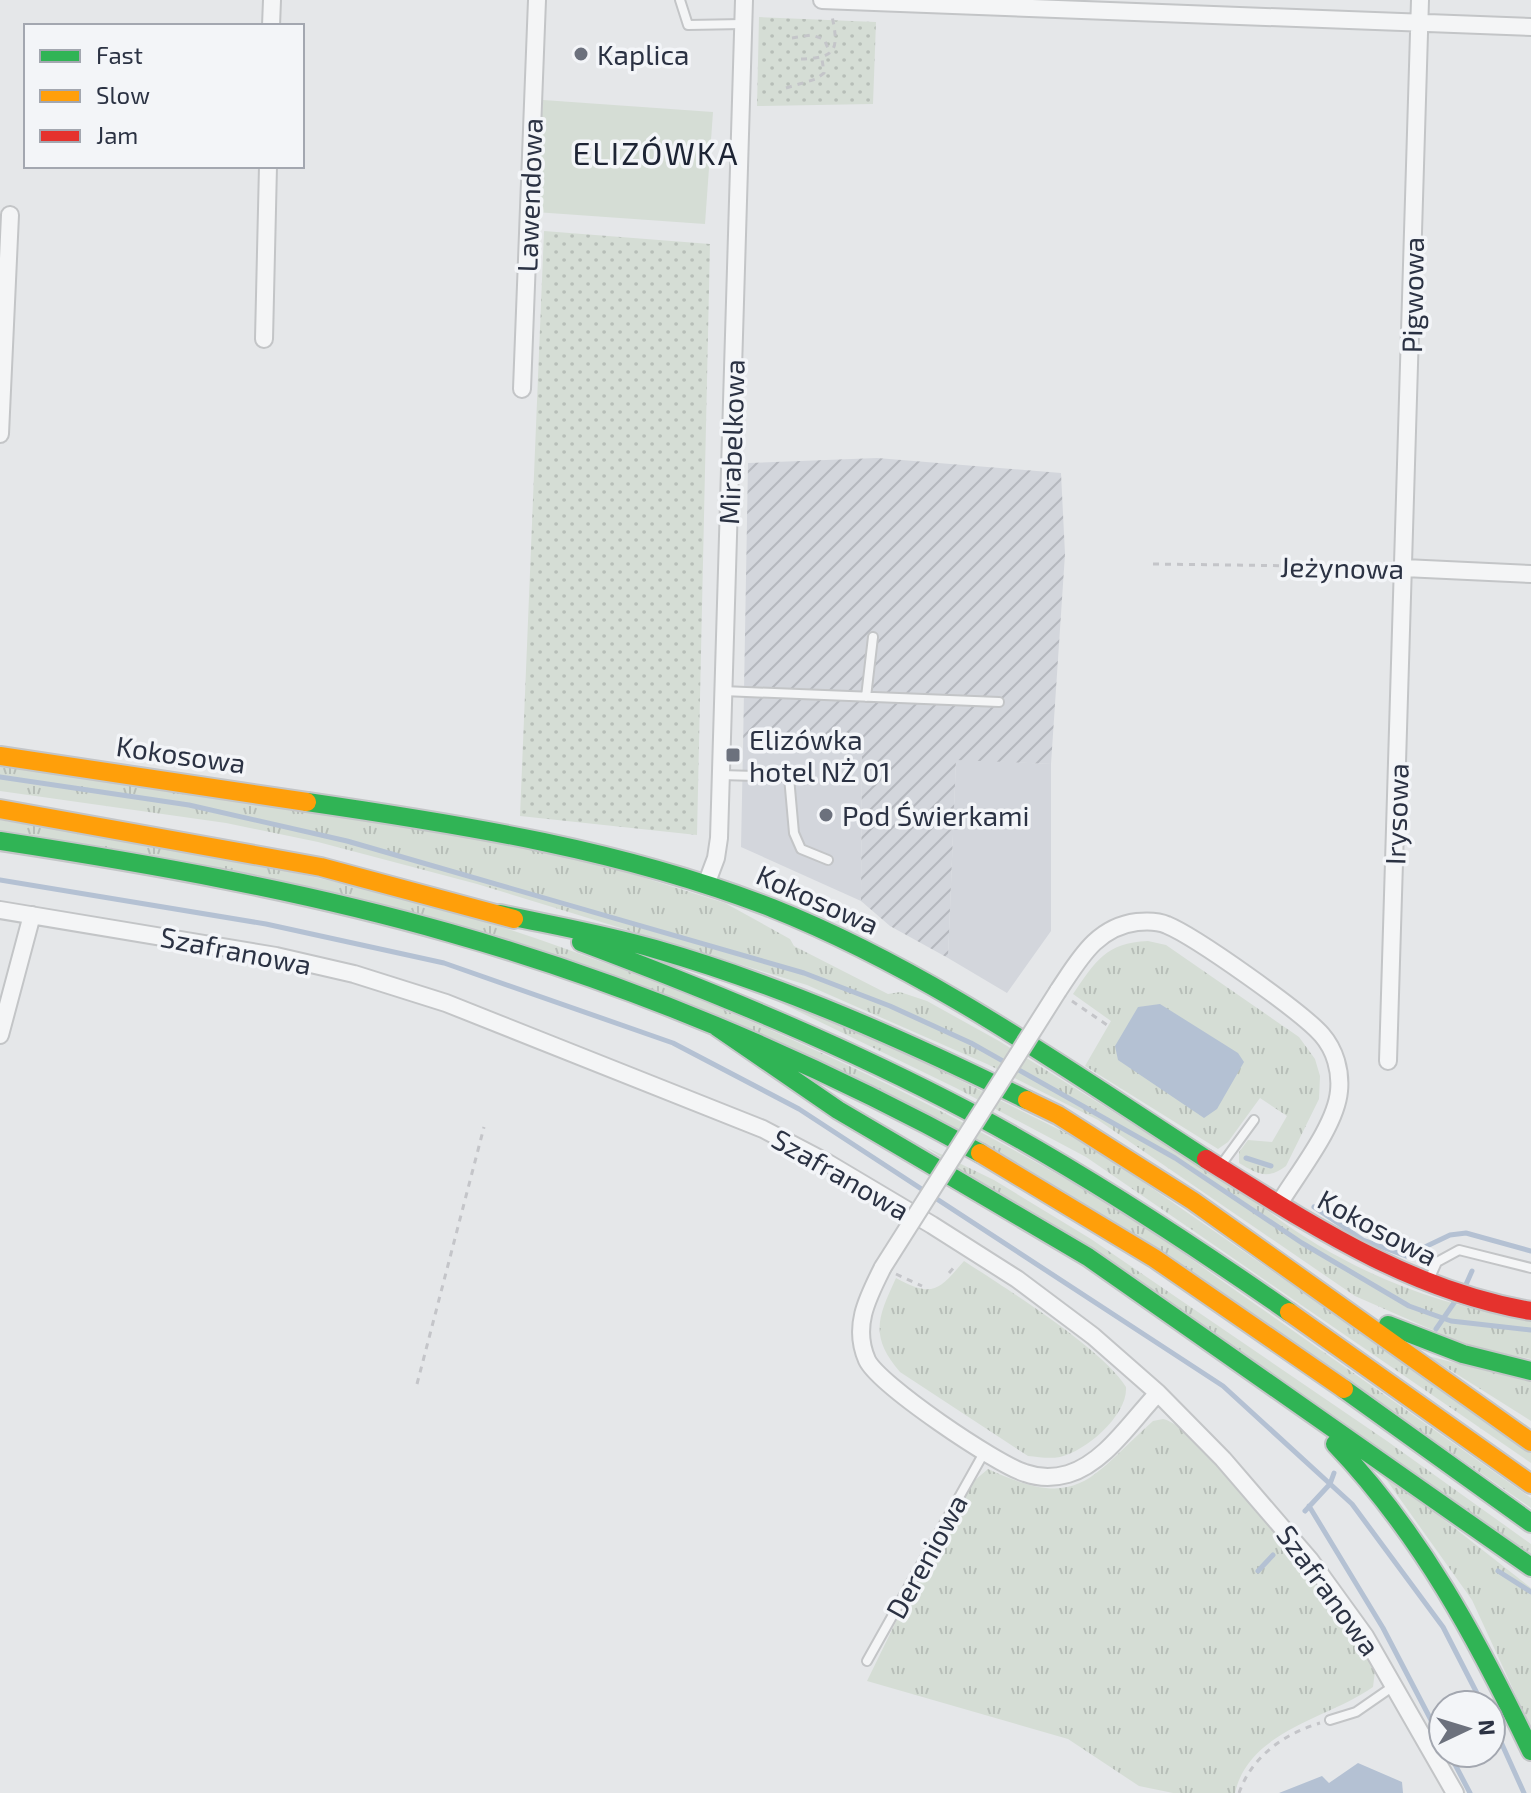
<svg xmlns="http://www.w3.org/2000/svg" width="1531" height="1793" font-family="'Exo 2',sans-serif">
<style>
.built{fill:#d3d6dc}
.industrial{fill:url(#industrial-furrows)}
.grass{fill:url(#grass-tufts)}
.park{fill:url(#park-dots)}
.pitch{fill:#d5ddd5}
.water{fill:#b4c1d3}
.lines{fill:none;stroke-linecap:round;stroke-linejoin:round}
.stream{stroke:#b4c1d3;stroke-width:5}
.lane-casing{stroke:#c3c5c7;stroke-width:12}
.street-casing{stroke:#c3c5c7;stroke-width:20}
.fast-casing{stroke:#c3c5c7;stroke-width:22}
.slow-casing{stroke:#c3c5c7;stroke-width:22}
.jam-casing{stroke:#c3c5c7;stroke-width:22}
.path{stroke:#c4c5c9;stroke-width:3;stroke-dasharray:6 6;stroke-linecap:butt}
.lane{stroke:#f4f5f6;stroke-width:8}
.street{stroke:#f4f5f6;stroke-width:16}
.fast{stroke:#30b455;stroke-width:18}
.slow{stroke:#ff9f0a;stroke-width:18}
.jam{stroke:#e5322d;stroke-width:18}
.street-bridge-casing{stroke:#c3c5c7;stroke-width:20;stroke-linecap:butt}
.street-bridge{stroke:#f4f5f6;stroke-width:16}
.poi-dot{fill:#6c717d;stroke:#f3f5f8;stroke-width:3}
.labels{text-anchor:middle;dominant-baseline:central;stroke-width:7;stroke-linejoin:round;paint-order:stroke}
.poi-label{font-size:28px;fill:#2b3243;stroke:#f3f5f8;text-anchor:start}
.street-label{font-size:28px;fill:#2b3243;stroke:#f3f5f8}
.quarter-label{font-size:32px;letter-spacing:2px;fill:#1d2434;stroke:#f3f5f8}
</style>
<defs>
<pattern id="industrial-furrows" width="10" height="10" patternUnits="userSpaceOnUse" patternTransform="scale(2)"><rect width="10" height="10" fill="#d3d6dc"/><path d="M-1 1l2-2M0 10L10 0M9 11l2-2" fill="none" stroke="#b5b8be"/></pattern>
<pattern id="grass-tufts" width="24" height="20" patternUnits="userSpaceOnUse" patternTransform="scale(2)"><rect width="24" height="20" fill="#d5ddd5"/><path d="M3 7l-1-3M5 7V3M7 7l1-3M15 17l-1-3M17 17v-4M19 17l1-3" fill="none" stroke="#b7beb8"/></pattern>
<pattern id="park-dots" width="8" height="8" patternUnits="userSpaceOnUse" patternTransform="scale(2)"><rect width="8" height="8" fill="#d5ddd5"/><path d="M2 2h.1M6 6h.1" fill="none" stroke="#b7beb8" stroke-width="1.8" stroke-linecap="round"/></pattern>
</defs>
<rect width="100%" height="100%" fill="#e5e7e9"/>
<!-- built -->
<path class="built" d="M743,749L862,750L861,901L741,847Z
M956,759L1051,764V931L1007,993L948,958Z"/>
<!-- industrial -->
<path class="industrial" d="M877,458L1061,473L1065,554L1051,764L956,760L948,958L890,926L861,901L862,751L743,749L748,463Z"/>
<!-- grass -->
<path class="grass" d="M0,766L401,825L571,855L725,903L790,939L794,946L888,994L900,992L927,1001L999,1041L1253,1199C1332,1265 1430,1305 1531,1320V1359L1471,1347L1355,1296L1098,1120L987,1064L807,985L477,884L318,842L226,823L0,791Z
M0,820C170,849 343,875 508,929C722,1000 925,1094 1118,1210C1162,1237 1203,1268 1245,1297C1341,1364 1436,1431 1531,1498V1508L1392,1411L1001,1157L500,939L322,889L0,833Z
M1148,941L1166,945L1299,1037L1315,1059L1320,1076L1319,1099L1286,1166C1268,1180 1257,1174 1239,1163V1152L1248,1140L1272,1142L1287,1116L1260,1098L1228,1142L1218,1149L1085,1066L1111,1021L1073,994C1096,961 1105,943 1148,941Z
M777,1001L849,1025L1088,1144L1531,1450V1463L1086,1157L956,1088Z
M926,1147L994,1180L1091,1239L1387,1441L1531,1544V1554Z
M964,1261C1004,1287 1103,1349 1126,1387C1128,1415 1086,1451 1060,1457C1049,1459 1039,1457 1028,1456L900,1372C869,1336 878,1317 896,1278C933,1298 938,1291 964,1261Z
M1428,1356L1531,1382V1421Z
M1163,1419C1206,1428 1339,1617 1370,1660L1375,1671L1373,1687C1328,1719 1249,1730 1235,1793H1173L1139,1786L1068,1739L867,1681L970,1470L975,1480L988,1469C1080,1512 1089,1478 1153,1421Z
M1378,1468L1531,1588V1728L1472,1600Z"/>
<!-- park -->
<path class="park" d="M759,17L876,22L873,104L757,106Z
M544,231L710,244L697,835L520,816Z"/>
<!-- pitch -->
<path class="pitch" d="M543,100L713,112L705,224L535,212Z"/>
<!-- water -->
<path class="water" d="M1160,1004L1238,1053L1244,1062L1217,1109L1204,1118L1118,1060L1115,1046L1138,1007Z
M1358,1763L1402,1782L1403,1793H1279L1322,1776L1329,1783Z"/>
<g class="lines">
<!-- stream -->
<path class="stream" d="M0,777L189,805L347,841L804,973L890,1006L971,1043L1175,1158L1302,1243L1409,1306L1451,1321L1531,1330
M0,880L266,924L444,963L673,1043L799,1109L1223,1386L1352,1504L1443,1627L1483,1705
M1246,1158L1271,1166
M1314,1207L1363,1240L1406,1256L1450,1235L1466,1233L1531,1251
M1464,1289L1472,1271
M1436,1329L1456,1300
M1309,1506L1383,1628L1443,1743
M1305,1511L1330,1484L1334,1473
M1258,1571L1273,1555
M1498,1571L1531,1592
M1491,1720L1524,1793
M1449,1753L1470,1793"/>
<defs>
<path id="lane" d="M680,0L688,25L743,24
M723,691L999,702
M866,697L873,637
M721,775L789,777L794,833L801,849L828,860
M1221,1165L1254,1120
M1428,1282L1437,1262L1459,1250L1531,1268
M867,1661L985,1451
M1330,1720L1356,1712L1395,1685"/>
<path id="street" d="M822,0L1531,27
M271,26L272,0
M264,339L268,166
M522,389L537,0
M0,434L10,215
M1404,568L1531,574
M707,882L716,858L719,838L744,0
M0,910L276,956L354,974L446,1003L763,1129L826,1162L932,1225L1017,1279L1093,1336L1158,1393L1223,1459L1310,1560L1365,1636L1455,1793
M1058,991C1079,960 1096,927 1137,922C1147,921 1158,921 1167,925C1196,937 1302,1012 1322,1035C1335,1050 1341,1071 1339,1091C1336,1126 1297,1174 1279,1204
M0,1035L32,915
M1388,1061L1420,0
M883,1267C868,1297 852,1326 867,1360C879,1385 996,1464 1025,1473C1039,1478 1054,1478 1068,1474C1105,1463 1132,1420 1158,1393"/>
<path id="fast" d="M307,802C465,825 623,850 772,908C928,970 1066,1069 1206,1159
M0,841C151,864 303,891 450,933C634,985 812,1061 980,1153
M500,914C551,925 604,934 655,949C784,986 907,1041 1027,1100
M581,942C714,992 845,1046 970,1112C1081,1171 1186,1240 1289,1312
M717,1027L838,1110L1088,1257L1531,1567
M1388,1325L1463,1354L1531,1371
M1344,1389L1531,1523
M1335,1444C1421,1534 1477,1639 1531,1751"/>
<path id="slow" d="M0,756L307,802
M0,809L321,867L514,919
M1027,1100L1058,1115L1193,1201L1531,1442
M980,1153L1154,1258L1344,1389
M1289,1312L1531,1484"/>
<path id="jam" d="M1206,1159C1310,1224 1408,1290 1531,1311"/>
</defs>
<!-- lane casing -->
<use href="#lane" class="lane-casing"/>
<!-- street casing -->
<use href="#street" class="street-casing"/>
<!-- fast casing -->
<use href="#fast" class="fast-casing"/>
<!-- slow casing -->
<use href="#slow" class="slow-casing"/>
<!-- jam casing -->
<use href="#jam" class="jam-casing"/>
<!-- path -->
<path class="path" d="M792,38L811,35L824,39L830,53
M801,59C837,58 839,49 832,16
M786,88L816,79L824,73L822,59
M1153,564L1385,567
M1072,1001L1107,1025
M949,1273L956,1265
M896,1274L922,1286
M417,1384L484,1127
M1239,1793C1252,1756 1284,1734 1320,1723"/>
<!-- lane -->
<use href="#lane" class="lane"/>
<!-- street -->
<use href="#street" class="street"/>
<!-- fast -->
<use href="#fast" class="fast"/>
<!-- slow -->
<use href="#slow" class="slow"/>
<!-- jam -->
<use href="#jam" class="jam"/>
<defs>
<path id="street-bridge" d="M883,1267L1058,991"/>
</defs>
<!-- street-bridge casing -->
<use href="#street-bridge" class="street-bridge-casing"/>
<!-- street-bridge -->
<use href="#street-bridge" class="street-bridge"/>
</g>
<!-- markers -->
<g class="poi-dot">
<circle cx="581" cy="54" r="8"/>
<rect x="725" y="747" width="16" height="16" rx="4"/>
<circle cx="826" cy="815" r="8"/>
</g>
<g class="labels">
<!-- poi labels -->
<g class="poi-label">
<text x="597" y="54">Kaplica</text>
<text x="749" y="739">Elizówka<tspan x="749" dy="32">hotel NŻ 01</tspan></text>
<text x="842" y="815">Pod Świerkami</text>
</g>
<!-- street labels -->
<g class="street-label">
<text transform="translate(529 195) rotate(-88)">Lawendowa</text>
<text transform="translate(1412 295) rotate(-89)">Pigwowa</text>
<text transform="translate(731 442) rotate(-88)">Mirabelkowa</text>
<text transform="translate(1342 567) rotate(1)">Jeżynowa</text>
<text transform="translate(181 754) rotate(8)">Kokosowa</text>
<text transform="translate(1396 814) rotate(-88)">Irysowa</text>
<text transform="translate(818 899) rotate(24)">Kokosowa</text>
<text transform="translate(236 950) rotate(11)">Szafranowa</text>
<text transform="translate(841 1174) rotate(30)">Szafranowa</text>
<text transform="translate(1378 1227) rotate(28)">Kokosowa</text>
<text transform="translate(926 1556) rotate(-61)">Dereniowa</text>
<text transform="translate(1329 1590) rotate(54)">Szafranowa</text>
</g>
<!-- quarter labels -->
<g class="quarter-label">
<text x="656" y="152">ELIZÓWKA</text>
</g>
</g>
<!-- legend -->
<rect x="24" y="24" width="280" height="144" fill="#f3f5f8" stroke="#a3a7b0" stroke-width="2"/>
<rect x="40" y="50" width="40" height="12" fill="#30b455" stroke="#a3a7b0" stroke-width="2"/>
<text x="96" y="64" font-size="24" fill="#2b3243">Fast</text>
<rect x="40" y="90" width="40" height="12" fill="#ff9f0a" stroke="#a3a7b0" stroke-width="2"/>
<text x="96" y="104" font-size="24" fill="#2b3243">Slow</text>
<rect x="40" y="130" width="40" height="12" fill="#e5322d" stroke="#a3a7b0" stroke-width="2"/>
<text x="96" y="144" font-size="24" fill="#2b3243">Jam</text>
<!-- north arrow -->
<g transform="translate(1467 1729) rotate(86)"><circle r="38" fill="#f3f5f8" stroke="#a3a7b0" stroke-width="2"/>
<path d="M0-6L14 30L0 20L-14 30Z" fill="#6c717d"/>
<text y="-12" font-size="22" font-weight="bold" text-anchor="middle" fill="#2b3243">N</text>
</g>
</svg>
